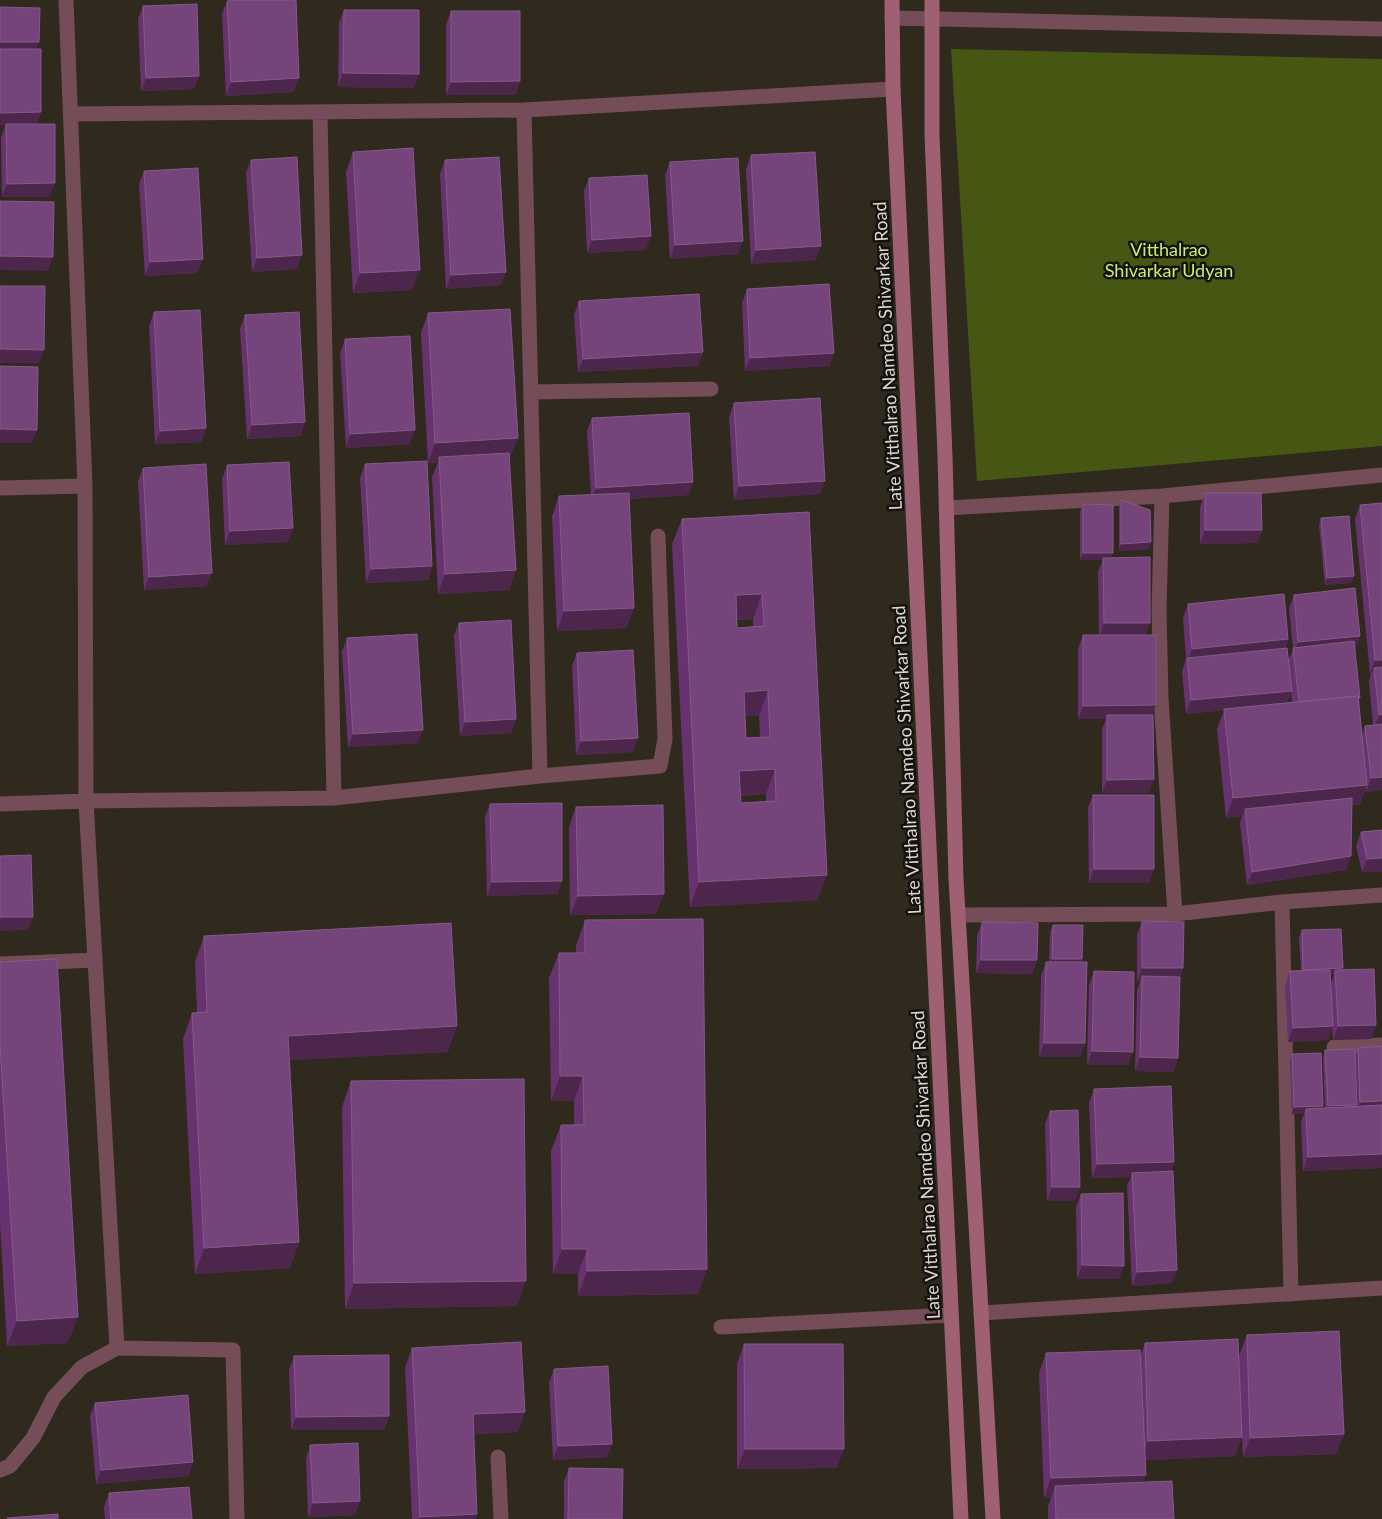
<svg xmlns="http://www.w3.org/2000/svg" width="1382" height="1519" font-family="Lato,sans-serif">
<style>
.green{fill:#465713}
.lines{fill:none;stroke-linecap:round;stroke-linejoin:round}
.street{stroke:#754d58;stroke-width:15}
.secondary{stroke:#9e6072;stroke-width:15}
.wall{fill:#683270;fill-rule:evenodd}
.shaded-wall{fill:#4c274b}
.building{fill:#74447b;stroke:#845b88;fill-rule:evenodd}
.labels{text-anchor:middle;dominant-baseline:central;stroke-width:5;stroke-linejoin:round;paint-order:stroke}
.park-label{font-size:18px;fill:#caec73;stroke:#15120d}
.street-label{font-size:18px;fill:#dbd7d0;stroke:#15120d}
</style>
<rect width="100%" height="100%" fill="#2f291e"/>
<!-- green -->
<path class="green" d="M951,49L1382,59V446L977,481Z"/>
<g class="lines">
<!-- street -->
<path class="street" d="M66,0L85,486L86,801L117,1348
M892,18L1382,29
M524,110L540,776
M320,112L334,798
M71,114L524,110L893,89
M531,392L711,389
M0,488L85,486
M1162,496L1159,610L1161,698L1175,914
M946,508L1162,496L1382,475
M0,804L86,801L334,798L540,776L660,766L665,739L658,536
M1282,902L1291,1294
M959,915L1175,914L1282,902L1382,895
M0,964L95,960
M1334,1047L1382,1045
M981,1313L1382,1288
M721,1327L951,1315
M498,1457L501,1519
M0,1470L10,1466L33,1438L54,1397L82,1367L117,1348L233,1350L237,1519"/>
<!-- secondary -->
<path class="secondary" d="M892,0L893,89L961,1519
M932,0V135L945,456L956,879L993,1519"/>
</g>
<!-- wall -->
<path class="wall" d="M227,1L294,92L226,96L222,14Z
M143,6L199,76L194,89L141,91L138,19Z
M344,10L414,88L338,87L339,23Z
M451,11L516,95H446V25Z
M37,49V124L50,197H2L1,138L5,126H0Z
M353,152L412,290L353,293L346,172Z
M751,155L816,260L751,264L746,169Z
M251,160L297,269L252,272L246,173Z
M445,160L506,272L501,285L446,289L440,174Z
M670,162L738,254L670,259L665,175Z
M144,171L198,273L145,276L139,184Z
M589,178L646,250L587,253L584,191Z
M747,289L834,353L829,366L745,371L742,303Z
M579,301L703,352L698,366L578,372L574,315Z
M154,312L206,428L201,442L155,444L149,326Z
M428,313L510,458H509L516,570L509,590L438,594L432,477L438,462L428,463L421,333Z
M245,315L305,422L300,436L247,439L240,329Z
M345,339L410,444L346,448L340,353Z
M734,403L820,494L734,500L729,417Z
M592,418L693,482L688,495L629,499L634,608L626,628L557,631L552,516L559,496L591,495L587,431Z
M365,464L432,566L428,580L366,583L360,478Z
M227,465L288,542L225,545L222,479Z
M143,468L207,586L144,590L138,481Z
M1205,493L1262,530L1257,543L1200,544V507Z
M1121,500L1151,542L1148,549L1119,551V507Z
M1382,503V790L1366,792L1365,789L1360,804L1352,805L1351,856L1346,870L1247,885L1240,823L1242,816L1226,818L1217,729L1224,710L1186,714L1182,672L1186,658L1183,618L1188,604L1288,639L1285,649L1288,661L1293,649L1289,608L1294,595L1360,636L1355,648L1362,735L1365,726L1373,725L1369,682L1371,674H1370L1355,519L1360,505ZM1291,691L1292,702L1287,703Z
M1083,504L1111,558L1146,635L1156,705L1152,715L1149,793H1102V729L1106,719H1078V649L1083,635H1099L1098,571L1103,560H1080V511Z
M809,512L818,900L690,907L672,544L682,519ZM753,619V627L737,628V620ZM745,716H759L760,737L746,738ZM766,794V801L741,803L740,796Z
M1321,518L1354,576L1351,583L1325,585L1319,525Z
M459,623L516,719L511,733L460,736L454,636Z
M347,638L418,743L348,747L342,652Z
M577,653L633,752L576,755L572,666Z
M1093,795L1149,883H1089L1088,808Z
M490,804L562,881L557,894L487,896L485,817Z
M576,807L656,914L570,915L569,827Z
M1382,830L1362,872L1356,846L1361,832Z
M585,920L707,1269L698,1294L578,1296V1274H553L551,1151L561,1125H574V1101H551L549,978L559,953H576V946Z
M1142,921L1183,968L1180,977L1178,1058L1173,1072L1135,1071L1137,990L1140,982H1137V935Z
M982,922L1037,960L1032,974L976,973L977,936Z
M1053,925L1082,959L1081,962L1085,1043L1080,1057H1039L1041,976L1046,962H1049L1050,932Z
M1302,930L1343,968L1342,970L1376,1025L1371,1039L1333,1040L1332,1027L1328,1040L1288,1042L1285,985L1290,971H1301L1299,937ZM1331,975H1334L1331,983Z
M204,936L448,1052L290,1060L299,1242L290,1268L195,1274L183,1039L192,1013H197L195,962Z
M0,962L68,1343L7,1346L0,1223Z
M1094,971L1128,1065H1087L1089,985Z
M1382,1046V1168L1303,1171L1301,1122L1304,1113L1292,1114L1290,1061L1292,1054L1322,1108H1325L1323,1057L1325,1050L1356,1106H1358L1356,1055L1358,1048Z
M351,1081L517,1306L345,1309L342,1107Z
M1094,1089L1174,1162L1171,1171L1172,1283L1132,1286L1127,1186L1131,1177L1092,1178L1089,1103Z
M1050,1111L1080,1187L1075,1201H1047L1045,1124Z
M1081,1194L1119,1279H1077L1076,1207Z
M1247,1335L1344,1434L1336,1454L1243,1457L1242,1437L1235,1456L1145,1460L1143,1482L1174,1519H1048V1506L1051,1498H1044L1039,1373L1046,1353L1141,1354L1145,1343L1241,1414L1239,1355Z
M744,1344L837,1468L737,1469V1364Z
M412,1348L518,1432L474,1434L476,1519H412L405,1368Z
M294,1356L389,1416L384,1430H291L289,1370Z
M554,1369L612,1444L607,1457L553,1460L549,1383Z
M95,1403L193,1462L188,1476L96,1484L90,1416Z
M310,1445L355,1515L308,1517L306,1459Z
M569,1468L622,1519H564V1482Z
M109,1493L192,1519H105L104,1507Z"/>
<!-- shaded-wall -->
<path class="shaded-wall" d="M0,42H39L34,56H0Z
M343,73L419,74L414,88L338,87Z
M199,76L194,89L141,91L146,78Z
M299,78L294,92L226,96L231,82Z
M520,81L516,95H446L451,82Z
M41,112L36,126L6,124L5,126H0V113Z
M55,183L50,197H2L7,184Z
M651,236L646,250L587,253L592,240Z
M743,241L738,254L670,259L675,245Z
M821,246L816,260L751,264L756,250Z
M302,255L297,269L252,272L257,258Z
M0,256L53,257L48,271L0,270Z
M203,259L198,273L145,276L150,262Z
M420,270L412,290L353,293L360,273Z
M506,272L501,285L446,289L451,275Z
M0,349L44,350L39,363H0Z
M703,352L698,366L578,372L583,359Z
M834,353L829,366L745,371L750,358Z
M305,422L300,436L247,439L252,425Z
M206,428L201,442L155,444L160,431Z
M0,429L37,430L32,443H0Z
M415,430L410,444L346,448L350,434Z
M518,438L510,458L440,462L439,457L438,462L428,463L435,443Z
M825,481L820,494L734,500L739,486Z
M693,482L688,495L591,501L596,488Z
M293,528L288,542L225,545L230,531Z
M1205,530H1262L1257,543L1200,544Z
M1151,542L1148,549L1119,551L1121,544Z
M1083,553H1113L1110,560L1103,558V560H1080Z
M432,566L428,580L366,583L371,569Z
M516,570L509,590L438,594L445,574Z
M212,573L207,586L144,590L149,577Z
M1354,576L1351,583L1325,585L1327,578Z
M762,594L753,619L726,620L736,595Z
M634,608L626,628L557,631L564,611Z
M1104,623H1150L1145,637H1099Z
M1360,636L1355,650L1294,654L1298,642Z
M1288,639L1283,652L1187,662L1192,649Z
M1375,660H1382V673L1374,668L1371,674H1370Z
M768,690L759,716L735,717L744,692Z
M1292,691L1287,704L1186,714L1191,700Z
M1156,705L1151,718L1107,715L1106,719H1078L1083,706Z
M1382,714V728H1374L1379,715Z
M516,719L511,733L460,736L465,722Z
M423,730L418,743L348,747L353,734Z
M638,738L633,752L576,755L581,741Z
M775,769L766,794L730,796L739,771Z
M1382,777V790L1366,792L1371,778Z
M1154,779L1149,793H1102L1107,780Z
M1367,785L1360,804L1245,816V809L1242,816L1226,818L1233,798Z
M1351,856L1346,870L1247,885L1252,872Z
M1382,858V872H1362L1367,859Z
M1094,869H1154L1149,883H1089Z
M827,875L818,900L690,907L699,882Z
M562,881L557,894L487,896L492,882Z
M664,894L656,914L570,915L578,896Z
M0,917H33L28,930L0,931Z
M1052,959H1082L1080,966H1049Z
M981,960H1037L1032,974L976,973Z
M1142,968H1183L1178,982L1142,976L1140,982H1137Z
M1343,968L1340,975L1335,970L1334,975L1301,977L1303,970Z
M1376,1025L1371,1039L1333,1040L1338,1026Z
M457,1026L448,1052L279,1061L288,1036Z
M1333,1026L1328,1040L1288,1042L1293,1028Z
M1044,1043H1085L1080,1057H1039Z
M1092,1051L1133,1052L1128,1065H1087Z
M1140,1057L1178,1058L1173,1072L1135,1071Z
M560,1076H583L574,1101H551Z
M1382,1101V1107L1358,1109L1360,1102Z
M1357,1105L1354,1112L1325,1113L1328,1106Z
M1323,1106L1320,1113L1306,1109L1304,1113L1292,1114L1294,1107Z
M1382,1154V1168L1303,1171L1308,1157Z
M1174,1162L1169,1176L1132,1173L1131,1177L1092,1178L1097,1164Z
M1052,1187H1080L1075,1201H1047Z
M299,1242L290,1268L195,1274L204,1248Z
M562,1249H587L578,1274H553Z
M1082,1265L1124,1266L1119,1279H1077Z
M707,1269L698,1294L578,1296L587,1271Z
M1177,1270L1172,1283L1132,1286L1137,1272Z
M526,1281L517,1306L345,1309L354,1283Z
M78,1317L68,1343L7,1346L17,1321Z
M525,1412L518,1432L466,1434L473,1414Z
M389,1416L384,1430H291L296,1417Z
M1344,1434L1336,1454L1243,1457L1250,1438Z
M1242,1437L1235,1456L1141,1461L1148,1441Z
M612,1444L607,1457L553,1460L558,1446Z
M745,1449H844L837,1468L737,1469Z
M193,1462L188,1476L96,1484L101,1470Z
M1146,1475L1138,1494L1055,1486L1051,1498H1044L1051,1478Z
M360,1501L355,1515L308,1517L313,1503Z
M477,1514L476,1519H419L420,1517Z"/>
<!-- building -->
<path class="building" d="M239,0H296L299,78L231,82L227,1Z
M197,4L199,76L146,78L143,6Z
M0,7L40,8L39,42H0Z
M344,10H419V74L343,73Z
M451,11H520V81L451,82Z
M0,49H41V112L0,113Z
M6,124H55V183L7,184Z
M413,148L420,270L360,273L353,152Z
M815,152L821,246L756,250L751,155Z
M297,157L302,255L257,258L251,160Z
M499,157L506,272L451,275L445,160Z
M738,158L743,241L675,245L670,162Z
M198,168L203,259L150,262L144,171Z
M647,175L651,236L592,240L589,178Z
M0,201L54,202L53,257L0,256Z
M829,284L834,353L750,358L747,289Z
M0,286H45L44,350L0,349Z
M699,294L703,352L583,359L579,301Z
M510,309L518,438L435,443L428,313Z
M200,310L206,428L160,431L154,312Z
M299,312L305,422L252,425L245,315Z
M410,336L415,430L350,434L345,339Z
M0,366L38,367L37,430L0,429Z
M820,398L825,481L739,486L734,403Z
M689,413L693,482L596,488L592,418Z
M509,453L516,570L445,574L439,457Z
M427,461L432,566L371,569L365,464Z
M289,462L293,528L230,531L227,465Z
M206,464L212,573L149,577L143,468Z
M629,493L634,608L564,611L559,496Z
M1205,493H1261L1262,530H1205Z
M1121,500L1150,510L1151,542L1121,544Z
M1382,503V660H1375L1360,505Z
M1083,504L1113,505V553H1083Z
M809,512L827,875L699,882L682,519ZM762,594L764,626L737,628L736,595ZM768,690L770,737L746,738L744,692ZM775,769L776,801L741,803L739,771Z
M1349,516L1354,576L1327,578L1321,518Z
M1150,557V623H1104L1103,558Z
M1355,588L1360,636L1298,642L1294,595Z
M1284,594L1288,639L1192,649L1188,604Z
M511,620L516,719L465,722L459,623Z
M417,634L423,730L353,734L347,638Z
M1083,635H1156V705L1083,706Z
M1354,641L1360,698H1359L1358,696L1299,702L1293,648Z
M1287,648L1292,691L1191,700L1187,658Z
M633,650L638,738L581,741L577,653Z
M1382,667V714L1379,715L1374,668Z
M1358,696L1367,785L1233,798L1224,709Z
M1107,715H1153L1154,779L1107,780Z
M1382,724V777L1371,778L1365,726Z
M1093,795H1154V869H1094Z
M1352,798L1351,856L1252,872L1245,809Z
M562,803V881L492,882L490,804Z
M663,805L664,894L578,896L576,807Z
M1382,830V858L1367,859L1361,832Z
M31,855L33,917H0V856Z
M703,919L707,1269L587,1271V1249H562L561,1125H584L583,1076H560L559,953H585V920Z
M1142,921L1184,922L1183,968H1142Z
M982,922L1038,923L1037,960H981Z
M451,923L457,1026L288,1036L299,1242L204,1248L192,1013L207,1012L204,936Z
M1053,925H1083L1082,959H1052Z
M1341,929L1343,968L1303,970L1302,930Z
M57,959L78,1317L17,1321L0,1044V962Z
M1046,962H1087L1085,1043H1044Z
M1374,969L1376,1025L1338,1026L1335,970Z
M1330,970L1333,1026L1293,1028L1290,971Z
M1094,971L1134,972L1133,1052L1092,1051Z
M1142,976L1180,977L1178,1058L1140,1057Z
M1382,1046V1101L1360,1102L1358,1048Z
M1355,1049L1357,1105L1328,1106L1325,1050Z
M1321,1053L1323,1106L1294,1107L1292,1054Z
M524,1079L526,1281L354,1283L351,1081Z
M1171,1086L1174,1162L1097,1164L1094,1089Z
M1382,1105V1154L1308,1157L1306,1109Z
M1078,1110L1080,1187H1052L1050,1111Z
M1173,1171L1177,1270L1137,1272L1132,1173Z
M1123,1193L1124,1266L1082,1265L1081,1194Z
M1339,1331L1344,1434L1250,1438L1247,1335Z
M1238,1339L1242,1437L1148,1441L1145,1343Z
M521,1342L525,1412L473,1414L477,1514L420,1517L412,1348Z
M744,1344H843L844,1449H745Z
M1140,1350L1146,1475L1051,1478L1046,1353Z
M389,1355V1416L296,1417L294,1356Z
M608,1366L612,1444L558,1446L554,1369Z
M188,1395L193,1462L101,1470L95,1403Z
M358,1443L360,1501L313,1503L310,1445Z
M569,1468L623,1469L622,1519H568Z
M1172,1481L1174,1519H1056L1055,1486Z
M189,1487L192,1519H111L109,1493Z
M58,1514V1519H7V1518Z"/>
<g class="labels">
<!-- park labels -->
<g class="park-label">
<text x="1169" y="249">Vitthalrao<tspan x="1169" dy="21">Shivarkar Udyan</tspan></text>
</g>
<!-- street labels -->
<g class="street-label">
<text transform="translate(887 356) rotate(-93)">Late Vitthalrao Namdeo Shivarkar Road</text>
<text transform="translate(906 760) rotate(-93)">Late Vitthalrao Namdeo Shivarkar Road</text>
<text transform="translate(925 1165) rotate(-93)">Late Vitthalrao Namdeo Shivarkar Road</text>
</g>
</g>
</svg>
